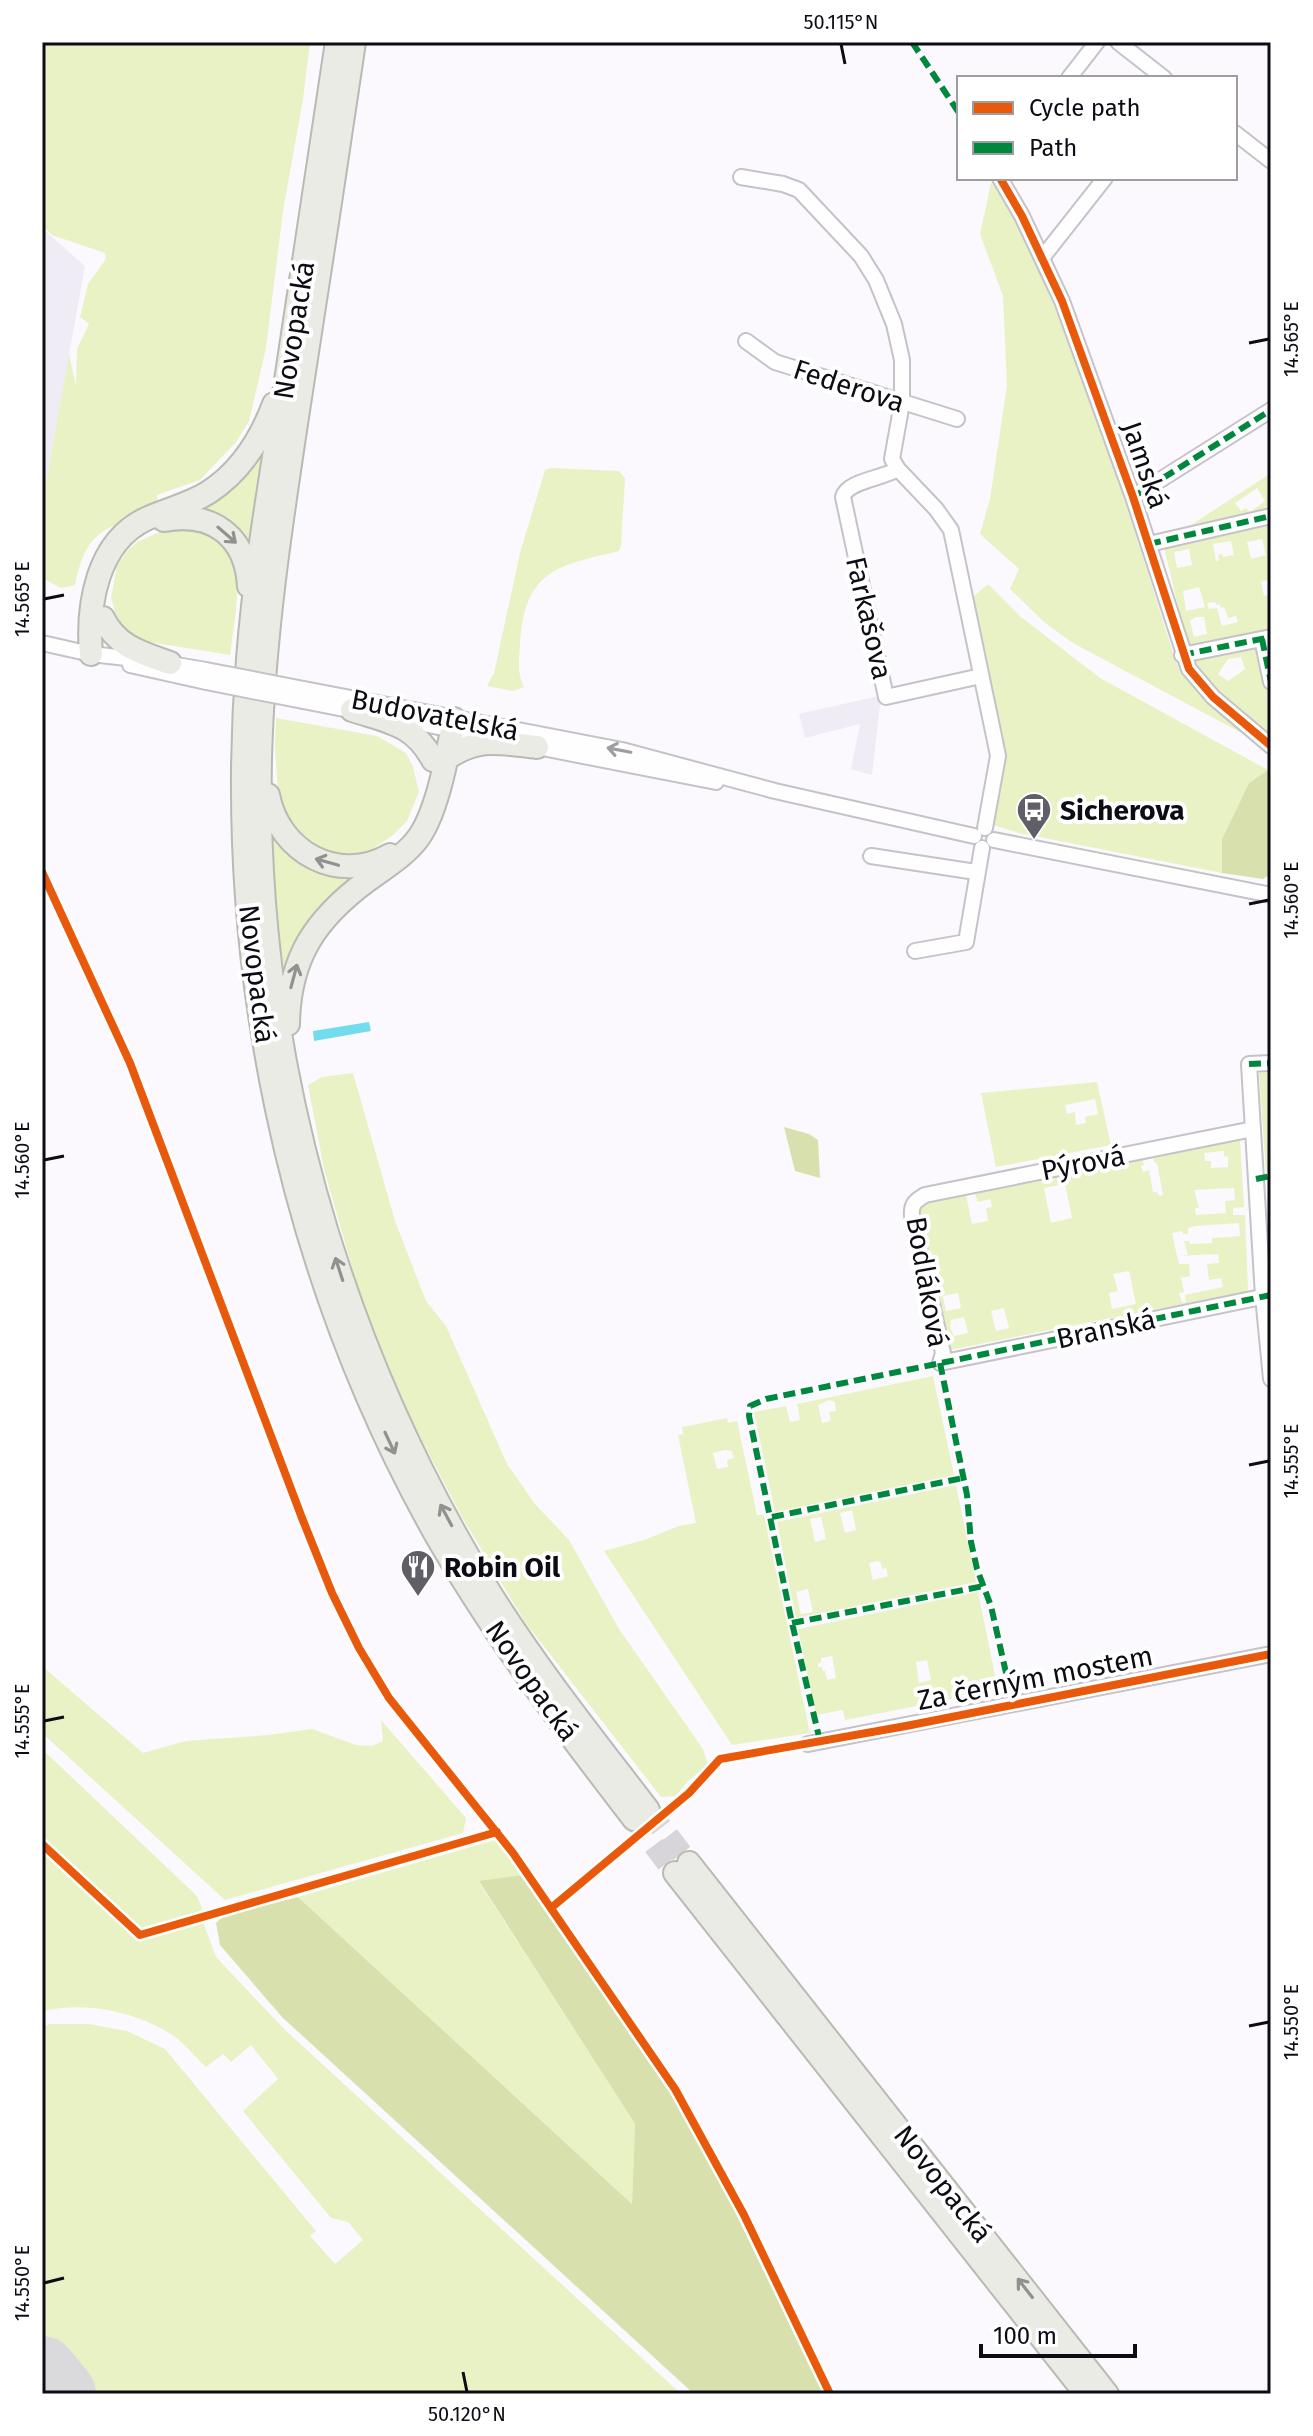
<svg xmlns="http://www.w3.org/2000/svg" width="1313" height="2436" font-family="'Fira Sans',sans-serif">
<style>
.built{fill:#efecf6}
.green{fill:#e9f2c4;fill-rule:evenodd}
.forest{fill:#d8e1ad}
.water{fill:#72dcee}
.lines{fill:none;stroke-linecap:round;stroke-linejoin:round}
.runway{stroke:#dadadc;stroke-width:70}
.highway-tunnel{stroke:#d7d5da;stroke-width:22;stroke-dasharray:22 11;stroke-linecap:butt}
.minor-casing{stroke:#c5c2c9;stroke-width:18}
.highway-casing{stroke:#b8bab3;stroke-width:26}
.minor{stroke:#fefeff;stroke-width:14}
.highway{stroke:#e9ebe4;stroke-width:22}
.minor-bridge-casing{stroke:#c5c2c9;stroke-width:18;stroke-linecap:butt}
.minor-bridge{stroke:#fefeff;stroke-width:14}
.quiet{stroke:#00873e;stroke-width:6;stroke-dasharray:12 6;stroke-linecap:butt}
.cycleway-casing{stroke:#fff;stroke-width:13}
.cycleway{stroke:#e8590c;stroke-width:8}
.oneway{stroke:#919191}
.oneway2{stroke:#9e9da1}
.ticks{fill:none;stroke:#0d0b14;stroke-width:3}
.labels{text-anchor:middle;dominant-baseline:central;stroke-width:8;stroke-linejoin:round;paint-order:stroke}
.street-label{font-size:28px;fill:#0d0b14;stroke:#fff}
.poi-label{font-size:28px;font-weight:bold;fill:#0d0b14;stroke:#fff;text-anchor:start}
.neatline{fill:none;stroke:#0d0b14;stroke-width:3}
.ticks-label{font-size:20px;text-anchor:middle;fill:#0d0b14}
</style>
<rect width="100%" height="100%" fill="#fbf9fd"/>
<!-- built -->
<path class="built" d="M42,228L85,266L42,505Z
M879,696L880,704L872,775L851,769L860,724L805,738L799,714Z"/>
<!-- green -->
<path class="green" d="M42,42H310L303,99L283,211L266,348L249,421L236,442L200,480L157,495L158,505C109,532 88,522 75,585L61,588L42,578V505L69,354L76,386L77,349L89,324L80,317L88,284L106,259L105,253L52,235L42,226Z
M992,179L1018,224L1070,342L1110,454L1176,662L1211,702L1251,738L1071,642L1044,622L1010,589L1019,569L980,534L990,499L1007,386L1003,296L980,234Z
M265,444L249,548C239,523 218,513 192,509Z
M551,468L619,471L625,478L621,545L619,551C555,566 525,571 520,644C519,659 517,674 524,687L513,691L487,686L494,673L520,553L545,470Z
M1271,473V511L1201,527L1200,523L1191,525ZM1257,488L1265,501L1250,512L1246,508L1241,511L1235,503Z
M1271,525V579L1261,582L1264,596L1271,594V630L1188,649L1164,547ZM1262,539L1266,555L1251,559L1247,542ZM1231,541L1234,555L1223,557L1222,554L1218,555L1219,560L1216,561L1213,544ZM1189,549L1192,565L1177,568L1174,552ZM1199,587L1205,607L1186,611L1183,591ZM1215,602L1216,605L1220,604L1221,608L1224,607L1228,618L1236,616L1238,622L1222,626L1217,608L1209,609L1207,603ZM1196,617H1204L1207,634L1194,637L1190,621Z
M166,529C257,525 238,592 230,655L137,640L124,628L115,612L111,597L117,566L126,552L137,542Z
M988,584L1021,617L1100,678L1268,770L1249,783L1222,839V873L1019,833L993,825L1002,757L972,598Z
M1251,646L1259,650L1271,697V741L1213,692L1191,661ZM1241,657L1245,669L1228,681L1218,674L1228,659Z
M276,718L377,736L406,753L413,767L419,792L407,821L393,835L371,850L347,856L310,847L285,817L278,792L275,749Z
M271,834C300,871 313,870 358,874C319,900 299,926 282,970L275,907Z
M1271,1072V1171L1266,1172L1259,1073Z
M353,1073L395,1221L426,1301L446,1326L507,1464L535,1504L569,1540L619,1629L703,1749L708,1765L688,1781L676,1796L661,1797L525,1622L462,1517L407,1412L359,1292L324,1169L308,1085L322,1077Z
M1097,1082L1111,1145L996,1167L981,1093ZM1095,1099L1098,1114L1085,1117L1086,1123L1076,1125L1075,1112L1067,1114L1065,1105Z
M1240,1140L1244,1207L1233,1208V1215H1245L1248,1291L949,1350L917,1205ZM1224,1151V1156L1228,1157V1167L1211,1168V1161H1205L1204,1153ZM1153,1158L1155,1163H1157L1163,1195L1159,1196L1157,1192H1153L1149,1170L1143,1172L1141,1166L1144,1165L1143,1161ZM1065,1184L1072,1218L1051,1223L1044,1188ZM1234,1188L1235,1200L1225,1201L1226,1213L1196,1215L1195,1208H1199L1194,1190ZM975,1194L978,1202L990,1199L992,1207L986,1208L988,1221L972,1224L966,1195ZM1239,1223L1240,1236L1212,1238V1243L1190,1244L1189,1241H1184L1188,1255L1177,1256L1172,1233L1182,1231L1183,1234H1188V1228L1195,1226ZM1218,1254L1219,1263L1207,1264L1209,1280L1221,1278L1223,1287L1185,1295L1186,1302L1182,1303L1179,1293L1184,1292L1181,1278L1190,1276L1189,1264H1179L1177,1256ZM1129,1271L1136,1304L1112,1309L1109,1293L1118,1291L1113,1274ZM958,1293L961,1308L946,1311L943,1296ZM1004,1308L1009,1328L996,1331L991,1311ZM964,1317L968,1333L954,1336L950,1327L951,1320Z
M933,1376L954,1475L775,1512L754,1412L786,1406L790,1422L800,1420L797,1404ZM829,1400L835,1402L836,1411L829,1412L831,1421L822,1423L818,1405Z
M727,1418L728,1423L737,1421L757,1515H764L810,1733L732,1745L604,1551L644,1540L679,1526L696,1523L678,1435L683,1434L682,1427ZM725,1450L732,1451L734,1458L727,1460L728,1467L717,1469L713,1453Z
M956,1485L976,1582L796,1618L777,1522ZM852,1510L856,1530L845,1533L840,1513ZM821,1517L826,1539L815,1542L810,1519ZM878,1561L881,1563L882,1569L886,1568L888,1576L873,1580L869,1563ZM808,1589L813,1612L801,1614L796,1592Z
M978,1592L998,1690L845,1720L843,1710L816,1715L798,1629ZM832,1656L836,1678L827,1680L825,1671H823L822,1667H818V1664L821,1662V1658ZM927,1660L931,1680L919,1683L916,1662Z
M42,1666L143,1753L186,1741L268,1735L312,1729L356,1745L372,1746L383,1741L381,1720L466,1818L463,1833L225,1900L42,1733Z
M42,1749L197,1896L205,1916L143,1934L42,1840Z
M495,1840L523,1875L479,1882L635,2124L632,2204L298,1897Z
M42,1850L139,1939L203,1922L216,1957L283,2028L681,2394H42V2027L50,2024H89L127,2031L165,2049L316,2231L310,2236L335,2264L363,2240L348,2222L331,2218L243,2111L278,2079L251,2045L231,2062L223,2054L206,2067C195,2057 185,2044 174,2036C136,2011 87,2001 42,2011Z"/>
<!-- forest -->
<path class="forest" d="M1268,770L1271,771V874L1263,879L1222,873V839L1249,783Z
M784,1127L809,1134L818,1140L820,1178L795,1171Z
M523,1875L677,2103L712,2165L824,2394H694L282,2017L220,1945L216,1923L224,1916L298,1897L632,2204L635,2124L479,1881Z"/>
<!-- water -->
<path class="water" d="M369,1022L371,1031L314,1041L313,1031Z"/>
<g class="lines">
<!-- runway -->
<path class="runway" d="M42,2371L61,2394"/>
<!-- highway-tunnel -->
<path class="highway-tunnel" d="M648,1810L689,1863
M634,1819L675,1873"/>
<defs>
<path id="minor" d="M1118,42L1164,78
M1069,78L1097,42
M1235,133L1271,161
M741,177L783,184L799,190L861,256L876,280L894,324L902,360V403L892,459L898,469L936,509L951,530L995,741L998,756L985,828
M1000,178L1022,216L1062,301L1133,497L1189,669L1213,697L1271,746
M1042,258L1105,178
M746,341L775,362L957,419
M898,469C881,479 847,481 843,497L886,697L981,676
M1133,497L1271,410
M1149,544L1271,516
M1262,639L1271,682
M42,643L91,654L144,660
M1182,655L1271,637
M165,663L206,670
M130,665L206,682
M304,689L622,750L775,791L974,836
M303,701L359,712
M399,719L492,738
M532,746L716,782
M994,840L1271,895
M871,856L976,872
M915,951L966,942L982,848
M1271,1063L1249,1064L1263,1296L1271,1379
M1253,1129L925,1195C915,1201 911,1204 912,1216L943,1353L940,1363L1271,1295
M808,1744L1271,1654"/>
<path id="highway" d="M337,42C320,157 303,272 285,387C271,477 255,568 248,659C224,958 287,1270 435,1533C493,1634 563,1727 634,1819
M354,42C336,163 318,283 299,404C281,522 263,639 260,759C254,1051 336,1341 488,1590C536,1667 593,1738 648,1810
M164,520C212,511 246,536 249,586
M103,618C117,647 142,653 170,663
M91,654C87,605 97,542 146,519C167,509 189,505 209,492C241,471 261,439 274,404
M352,710C389,722 414,724 433,760
M446,759C478,736 501,743 537,747
M268,795C279,852 338,885 390,855
M288,1024C289,958 315,919 368,880C386,867 406,855 419,837C438,810 448,752 454,719
M689,1863L1107,2394
M675,1873L1086,2394"/>
</defs>
<!-- minor casing -->
<use href="#minor" class="minor-casing"/>
<!-- highway casing -->
<use href="#highway" class="highway-casing"/>
<!-- minor -->
<use href="#minor" class="minor"/>
<!-- highway -->
<use href="#highway" class="highway"/>
<defs>
<path id="minor-bridge" d="M206,670L304,689
M206,682L303,701"/>
</defs>
<!-- minor-bridge casing -->
<use href="#minor-bridge" class="minor-bridge-casing"/>
<!-- minor-bridge -->
<use href="#minor-bridge" class="minor-bridge"/>
<!-- quiet -->
<path class="quiet" d="M912,42L959,113
M1133,497L1271,410
M1149,544L1271,516
M1262,639L1271,682
M1182,655L1271,637
M1249,1064L1271,1063
M1256,1179L1271,1176
M940,1363L967,1495L971,1542L977,1569L991,1606L1013,1704
M772,1517L963,1478
M792,1623L984,1586
M820,1741L792,1623L749,1416L750,1406L766,1399L1271,1295"/>
<defs>
<path id="cycleway" d="M1000,178L1022,216L1062,301L1133,497L1189,669L1213,697L1271,746
M42,872L130,1063L302,1518L332,1593L359,1648L389,1698L513,1853L675,2089L744,2215L830,2394
M42,1844L140,1935L497,1832
M551,1908L689,1793L720,1759L906,1726L1271,1654"/>
</defs>
<!-- cycleway casing -->
<use href="#cycleway" class="cycleway-casing"/>
<!-- cycleway -->
<use href="#cycleway" class="cycleway"/>
</g>
<!-- one-way arrows -->
<defs><path id="oneway-shaft" d="M-6 0H5M1.5-3L5.5 0L1.5 3" fill="none" stroke-width="1.6" stroke-linecap="round" stroke-linejoin="round" transform="scale(2)"/></defs>
<g class="oneway">
<use href="#oneway-shaft" transform="translate(227 535) rotate(41)"/>
<use href="#oneway-shaft" transform="translate(327 862) rotate(-164)"/>
<use href="#oneway-shaft" transform="translate(294 976) rotate(-75)"/>
<use href="#oneway-shaft" transform="translate(339 1269) rotate(-108)"/>
<use href="#oneway-shaft" transform="translate(390 1443) rotate(65)"/>
<use href="#oneway-shaft" transform="translate(446 1515) rotate(-118)"/>
<use href="#oneway-shaft" transform="translate(1025 2288) rotate(-128)"/>
</g>
<use class="oneway2" href="#oneway-shaft" transform="translate(619 750) rotate(-169)"/>
<!-- ticks -->
<path class="ticks" d="M841,44L845,64M1249,343L1269,339M44,599L64,595M1249,904L1269,900M44,1160L64,1156M1249,1465L1269,1461M44,1721L64,1717M1249,2026L1269,2022M44,2283L64,2278M463,2372L467,2392"/>
<!-- icons -->
<defs>
<symbol id="bus-pin" viewBox="-11 -11 22 30"><path d="M0 17L-7.5 6A9.5 9.5 0 1 1 7.5 6Z" fill="#605e66" stroke="#fff"/><path d="M-5-6H5V4H4V6H2V4H-2V6H-4V4H-5ZM-3.5-4V0h7V-4ZM-3.5 1.2v1.5H-2V1.2ZM2 1.2v1.5H3.5V1.2Z" fill="#fff"/></symbol>
<symbol id="restaurant-pin" viewBox="-11 -11 22 30"><path d="M0 17L-7.5 6A9.5 9.5 0 1 1 7.5 6Z" fill="#605e66" stroke="#fff"/><path d="M-5-6h1v4h1v-4h1v4h1v-4h1v5L-1.5 .5V6h-2V.5L-5-1ZM5-6V6H3V1.5H1.5Q1.5-4 5-6Z" fill="#fff"/></symbol>
</defs>
<g fill-rule="evenodd">
<use href="#bus-pin" x="1014" y="790" width="40" height="54"/>
<use href="#restaurant-pin" x="398" y="1547" width="40" height="54"/>
</g>
<g class="labels">
<!-- street labels -->
<g class="street-label">
<text transform="translate(294 330) rotate(-81)">Novopacká</text>
<text transform="translate(849 386) rotate(18)">Federova</text>
<text transform="translate(1145 465) rotate(71)">Jamská</text>
<text transform="translate(869 618) rotate(77)">Farkašova</text>
<text transform="translate(435 715) rotate(11)">Budovatelská</text>
<text transform="translate(257 974) rotate(83)">Novopacká</text>
<text transform="translate(1083 1163) rotate(-11)">Pýrová</text>
<text transform="translate(927 1282) rotate(80)">Bodláková</text>
<text transform="translate(1106 1329) rotate(-12)">Branská</text>
<text transform="translate(1035 1678) rotate(-11)">Za černým mostem</text>
<text transform="translate(532 1681) rotate(55)">Novopacká</text>
<text transform="translate(943 2184) rotate(52)">Novopacká</text>
</g>
<!-- poi labels -->
<g class="poi-label">
<text x="1060" y="810">Sicherova</text>
<text x="444" y="1567">Robin Oil</text>
</g>
</g>
<!-- border -->
<rect width="1313" height="2436" fill="none" stroke="#ffffff" stroke-width="88"/>
<!-- legend -->
<rect x="957" y="76" width="280" height="104" fill="#ffffff" stroke="#9e9da1" stroke-width="2"/>
<rect x="973" y="102" width="40" height="12" fill="#e8590c" stroke="#9e9da1" stroke-width="2"/>
<text x="1029" y="116" font-size="24" fill="#0d0b14">Cycle path</text>
<rect x="973" y="142" width="40" height="12" fill="#00873e" stroke="#9e9da1" stroke-width="2"/>
<text x="1029" y="156" font-size="24" fill="#0d0b14">Path</text>
<!-- scale -->
<path d="M981 2344v12h154v-12" fill="none" stroke="#0d0b14" stroke-width="4"/>
<text x="993" y="2344" font-size="24" fill="#0d0b14" stroke="#ffffff" stroke-width="6" paint-order="stroke">100 m</text>
<rect x="44" y="44" width="1225" height="2348" class="neatline"/>
<g class="ticks-label">
<text x="841" y="29">50.115°N</text>
<text transform="translate(1291 339) rotate(-90)" y="7">14.565°E</text>
<text transform="translate(22 599) rotate(-90)" y="7">14.565°E</text>
<text transform="translate(1291 900) rotate(-90)" y="7">14.560°E</text>
<text transform="translate(22 1160) rotate(-90)" y="7">14.560°E</text>
<text transform="translate(1291 1461) rotate(-90)" y="7">14.555°E</text>
<text transform="translate(22 1721) rotate(-90)" y="7">14.555°E</text>
<text transform="translate(1291 2022) rotate(-90)" y="7">14.550°E</text>
<text transform="translate(22 2283) rotate(-90)" y="7">14.550°E</text>
<text x="467" y="2421">50.120°N</text>
</g>
</svg>
